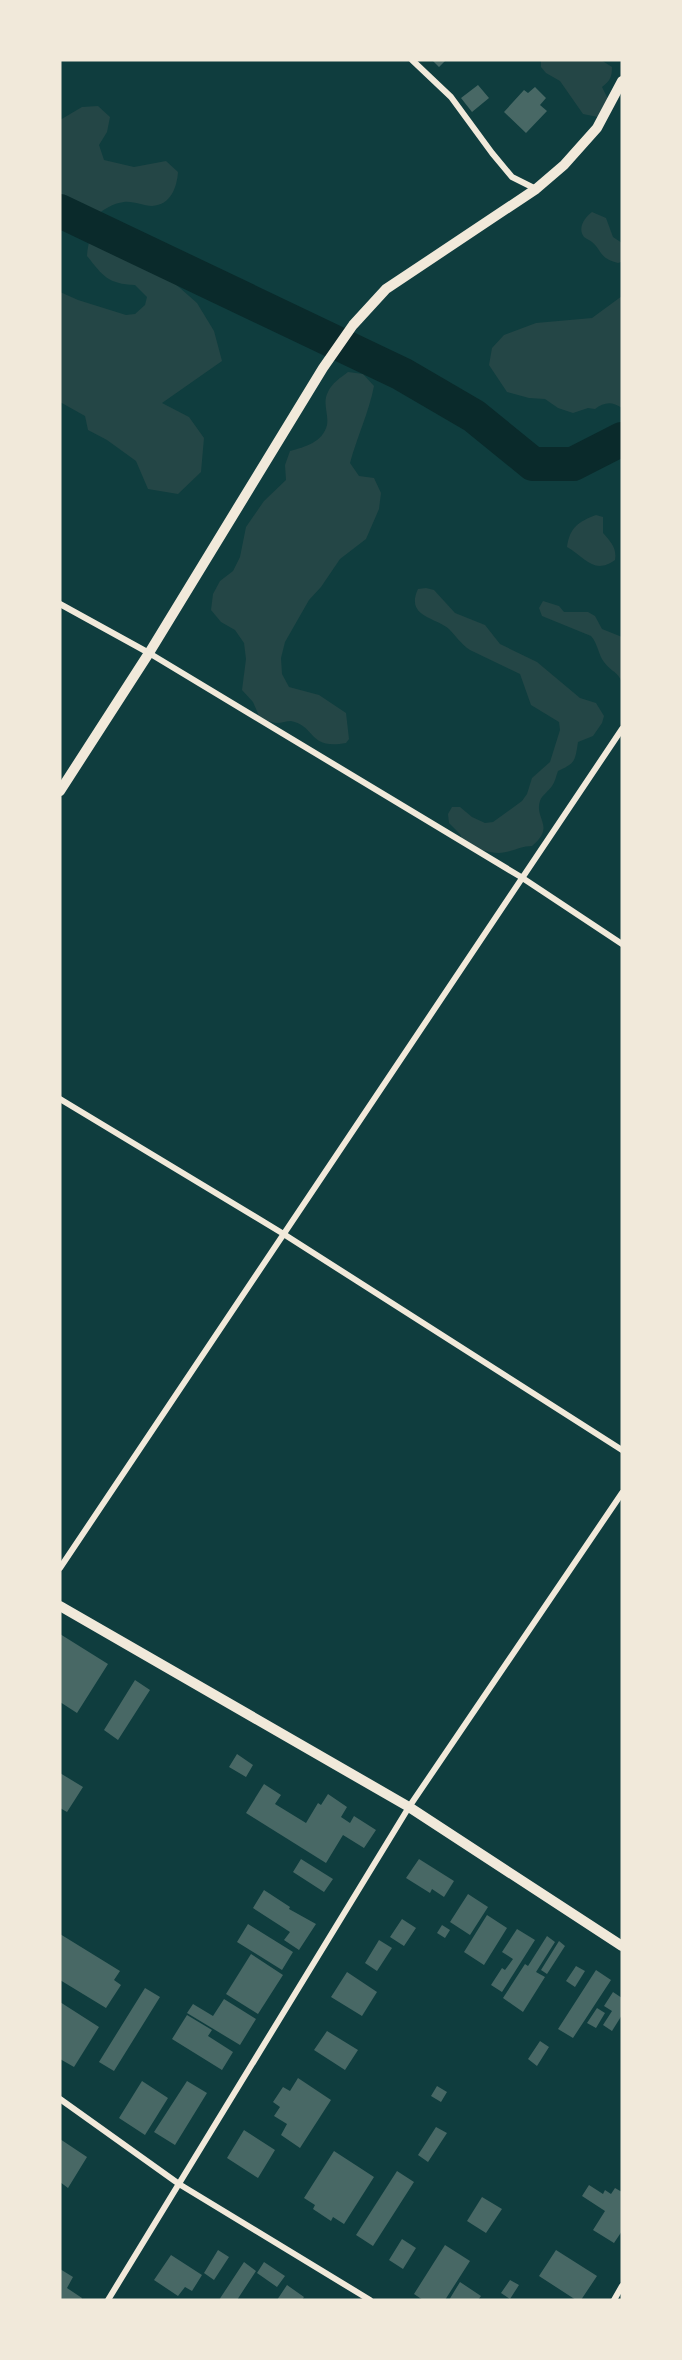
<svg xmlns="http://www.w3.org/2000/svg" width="682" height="2360" font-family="'Roboto Condensed',sans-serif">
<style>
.green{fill:#244646}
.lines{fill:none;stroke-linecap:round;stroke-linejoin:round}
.river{stroke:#0a2a2b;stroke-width:34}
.building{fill:#486865}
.minor{stroke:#f1e9da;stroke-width:6}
.tertiary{stroke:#f1e9da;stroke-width:10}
</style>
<rect width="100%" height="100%" fill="#0f3d3e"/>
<!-- green -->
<path class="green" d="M541,60H601L612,67C612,77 610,81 602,87L609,101L598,117L583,114L560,81L546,73L541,67Z
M98,106L110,117L107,132L99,145L104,160L134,167L166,161L178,172C177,187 171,205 152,206C143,206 134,201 124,202C113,203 103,210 95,216L60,212V120L82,107Z
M592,212L606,218L613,237L622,243L621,262L618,263C599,258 603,252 592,242C590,240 586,239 584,237C577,228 585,217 592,212Z
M116,223L132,228L172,281L197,303L214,331L222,361L162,403L189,417L204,438L201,472L178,494L148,489L136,461L107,440L88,430L85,416L60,402V292L78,300L126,315L135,314L145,305L147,297L135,285C108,284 103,276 87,256C89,233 94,228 116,223Z
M622,296V408C612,401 604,402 595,409L588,408L573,413L558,408L545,399L529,398L507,392L489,365L492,348L504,335L536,323L592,318Z
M348,372L363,374L374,386C369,412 357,437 350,463L359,476L374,478L381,493L379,509L366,539L340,559L321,587L309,600L285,642L281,658L282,674L289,687L319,695L346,713L349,739L346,743C308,750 316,726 291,721C287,721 281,723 277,723C271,723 264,719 259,716L253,702L242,690L246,659L244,643L235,630L221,622L211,610L213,594L220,581L233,571L240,557L246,527L264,501L286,480L285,465L290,451C305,447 323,442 327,425C329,414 322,403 328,392C332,383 340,378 348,372Z
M596,515L603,517V533C611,542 617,548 615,560C594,575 586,558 567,547C570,527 578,522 596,515Z
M426,588L434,590L455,613L485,625L500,644L537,662L580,698L596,703L604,716L602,723L593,736L578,742C575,762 575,763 558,771C556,776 555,782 552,786C549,791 542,795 540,801C534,819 556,826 532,846C520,846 510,853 499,853C488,853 472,847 463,842L460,834L449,823L448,814L452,807H460L472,817L485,823L493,822L522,801L527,794L532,778L550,762L560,730L559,722L531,705L520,674L470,650C461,644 456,636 449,629C436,617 405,617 418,589Z
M543,601L559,606L564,612H588L595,616L602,629L622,637V683C618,671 611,672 604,662C598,654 598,644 591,636L542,616L539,608Z"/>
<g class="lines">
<!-- river -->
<path class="river" d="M60,211L402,374L474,416L533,464H573L622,439"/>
</g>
<!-- building -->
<path class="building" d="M432,60H446L439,67Z
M478,85L489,98L472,112L461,98Z
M535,87L546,98L540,105L547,111L526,133L504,112L524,90L528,93Z
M60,1634L108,1664L77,1713L60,1702Z
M135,1680L150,1690L118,1740L104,1730Z
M237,1754L253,1765L246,1777L229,1767Z
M60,1773L83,1787L67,1812L60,1808Z
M264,1784L281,1795L275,1804L306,1823L318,1803L321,1805L328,1794L347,1807L341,1817L350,1823L354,1816L376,1830L364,1848L343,1835L326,1863L246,1813Z
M301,1859L333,1879L324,1892L293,1872Z
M419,1859L454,1881L444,1897L432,1889L430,1893L406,1878Z
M264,1890L290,1907L289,1909L316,1924L299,1950L284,1940L290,1932L253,1908Z
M468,1894L488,1907L470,1935L450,1922Z
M487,1915L507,1928L484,1965L464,1952Z
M402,1919L416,1928L404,1946L390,1937Z
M248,1924L293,1952L282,1970L237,1942Z
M442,1925L450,1930L445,1938L437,1933Z
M517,1929L535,1940L502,1992L491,1985L502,1968L505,1970L513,1959L502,1952Z
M60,1934L120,1971L114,1980L121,1985L106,2008L60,1980Z
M547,1936L555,1942L536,1972L545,1977L523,2012L503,1998L525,1964L528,1966Z
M379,1940L392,1948L377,1971L365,1963Z
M559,1941L565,1946L547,1974L541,1970Z
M251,1954L283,1975L258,2014L226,1994Z
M576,1966L585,1971L575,1987L566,1981Z
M596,1970L611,1980L573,2038L558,2029Z
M347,1972L377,1992L362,2016L331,1997Z
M145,1988L160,1997L114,2071L99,2062Z
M613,1992L622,1998V2015L612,2031L603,2025L612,2011L604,2006Z
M224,1999L256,2019L240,2045L187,2013L193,2004L213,2016Z
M60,2002L99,2027L74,2067L60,2059Z
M597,2008L605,2013L596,2028L587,2023Z
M187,2015L212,2030L208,2036L233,2052L222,2070L172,2039Z
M327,2031L358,2050L345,2070L314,2050Z
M540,2041L549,2047L537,2066L528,2059Z
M298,2078L331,2100L300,2148L281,2135L287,2124L274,2116L280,2107L273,2102L283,2087L290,2091Z
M142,2081L168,2098L145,2135L119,2118Z
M187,2081L207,2093L175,2145L154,2132Z
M437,2086L447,2092L441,2102L431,2096Z
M436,2127L447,2133L428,2162L418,2155Z
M244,2130L275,2150L258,2178L227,2158Z
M60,2139L87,2157L68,2188L60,2182Z
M334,2151L374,2177L344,2224L333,2217L331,2221L313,2209L315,2205L304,2198Z
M397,2171L414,2182L373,2246L356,2235Z
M589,2185L603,2194L605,2190L611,2194L615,2188L622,2192V2231L614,2243L593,2230L605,2211L582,2196Z
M482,2197L502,2209L486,2233L467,2221Z
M402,2239L416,2248L403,2269L389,2260Z
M445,2245L470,2261L445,2300H423L414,2294Z
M218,2250L229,2257L214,2280L204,2273Z
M556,2250L597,2276L581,2300H576L539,2276Z
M171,2255L202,2275L192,2291L185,2287L178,2296L154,2280Z
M244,2262L256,2271L237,2300H219Z
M264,2262L285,2276L277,2287L257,2273Z
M60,2269L73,2277L67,2288L82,2298L81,2300H60Z
M510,2280L519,2285L510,2299L501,2293Z
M460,2282L481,2296L478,2300H449Z
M287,2285L304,2297L302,2300H277Z"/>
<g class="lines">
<!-- minor -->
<path class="minor" d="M412,60L451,97L492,153L512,177L536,189
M60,604L149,653L521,877L622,944
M60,1099L282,1233L622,1450
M60,1568L622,729
M60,2099L179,2184L370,2300
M108,2300L409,1807L622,1493
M614,2300L622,2286"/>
<!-- tertiary -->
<path class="tertiary" d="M60,791L149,653L323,368L353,325L386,289L536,189L564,165L597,128L622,81
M60,1606L409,1807L622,1946"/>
</g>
<!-- border -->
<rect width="682" height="2360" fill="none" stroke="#f1e9da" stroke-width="123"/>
</svg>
